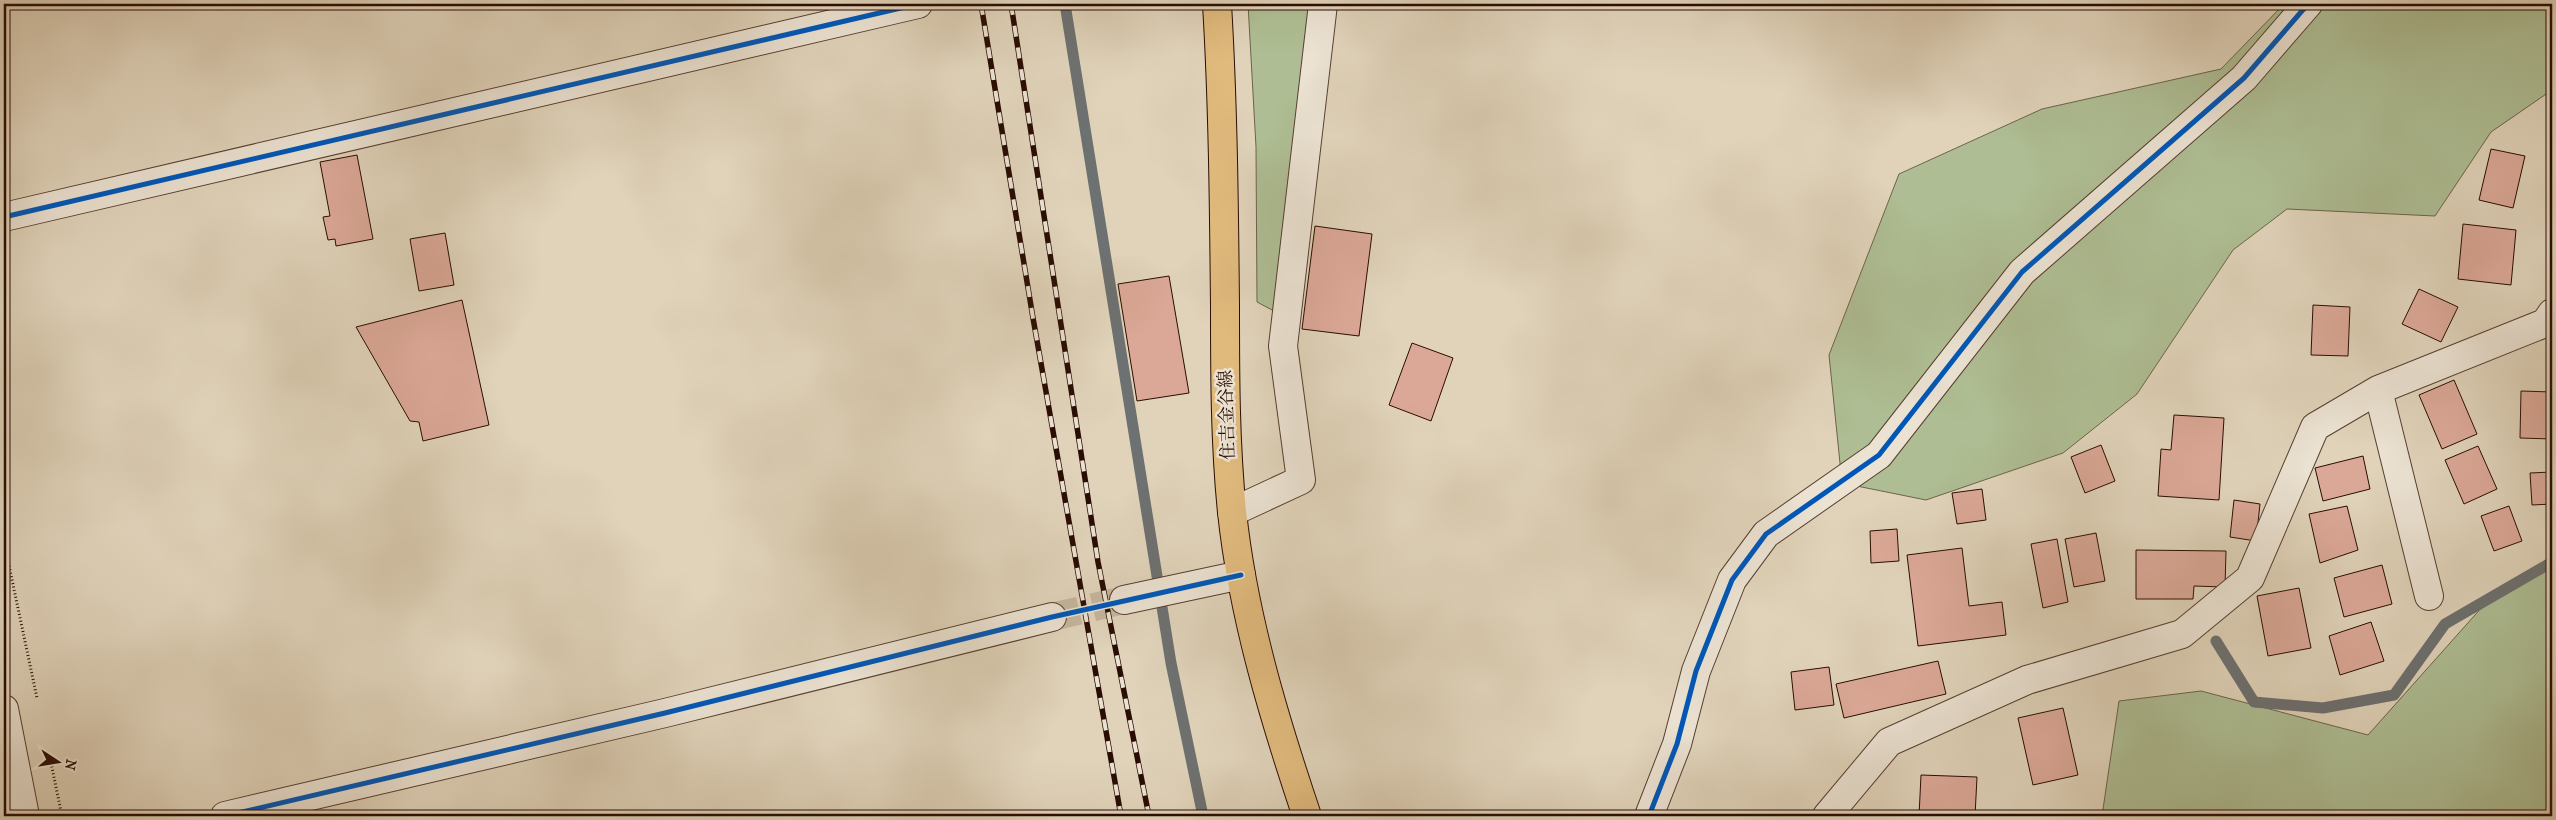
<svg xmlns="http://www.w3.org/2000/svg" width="2556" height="820" font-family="'IM FELL French Canon','Noto Serif JP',serif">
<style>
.green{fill:#aebd93;stroke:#6c644a}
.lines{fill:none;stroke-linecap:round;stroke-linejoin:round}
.stream{stroke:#6d7171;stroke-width:11}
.building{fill:#dba897;stroke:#290c02}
.minor-tunnel{stroke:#c5b59e;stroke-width:28;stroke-dasharray:28 14;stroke-linecap:butt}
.minor-casing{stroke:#573e30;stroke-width:30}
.major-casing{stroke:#290c02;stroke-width:30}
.path{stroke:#290c02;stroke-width:3;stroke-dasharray:1 2.5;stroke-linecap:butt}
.minor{stroke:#ebe2d2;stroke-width:28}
.major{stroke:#e0ba7d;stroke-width:28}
.rail-casing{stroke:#290c02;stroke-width:5.5}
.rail{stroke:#ebe2d2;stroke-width:4;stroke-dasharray:11;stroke-linecap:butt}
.cycleway-casing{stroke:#ebe2d2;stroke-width:8}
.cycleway{stroke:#0057b8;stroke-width:5}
.labels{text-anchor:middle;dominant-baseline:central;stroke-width:5;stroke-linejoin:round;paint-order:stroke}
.street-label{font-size:18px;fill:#290c02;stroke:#ebe2d2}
</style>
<rect width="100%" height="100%" fill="#e0d3ba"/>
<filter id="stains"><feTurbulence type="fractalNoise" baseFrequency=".004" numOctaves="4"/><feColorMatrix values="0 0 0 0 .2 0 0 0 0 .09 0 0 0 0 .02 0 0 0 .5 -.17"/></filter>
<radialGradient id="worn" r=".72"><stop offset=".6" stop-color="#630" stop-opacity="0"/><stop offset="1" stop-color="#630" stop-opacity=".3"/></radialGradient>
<!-- green -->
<path class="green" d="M1248,4H1317L1274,311L1257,302L1256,147Z
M2284,4H2552V90L2491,132L2435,216L2287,209L2233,250L2137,394L2063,453L1926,500L1842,483L1829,355L1899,174L2042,109L2221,69Z
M2552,561V816H2102L2119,701L2201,691L2368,735L2491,597Z"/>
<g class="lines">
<!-- stream -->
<path class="stream" d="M1065,4L1171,663L1203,816
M2216,641L2254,702L2323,708L2394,695L2445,624L2547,565L2552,564"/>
</g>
<!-- building -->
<path class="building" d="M2491,149L2525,156L2513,208L2479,200Z
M357,155L373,239L336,246L335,239L328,240L323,217L330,216L320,162Z
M2463,224L2516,230L2511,285L2458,279Z
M1315,226L1372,234L1359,336L1302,329Z
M445,233L454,285L419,291L410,239Z
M1169,276L1189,393L1137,401L1118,284Z
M2419,289L2458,307L2441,342L2402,324Z
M462,300L489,425L423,441L419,422L410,421L356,327Z
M2313,305L2350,307L2348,356L2311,355Z
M1412,343L1453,358L1431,421L1389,405Z
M2454,380L2477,434L2442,449L2419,395Z
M2521,391L2552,392V439L2520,438Z
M2174,415L2224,418L2219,500L2158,496L2161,449L2171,450Z
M2101,445L2115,481L2085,493L2071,457Z
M2478,446L2497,489L2464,504L2445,460Z
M2363,456L2370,489L2323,501L2315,468Z
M2552,472V504L2532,505L2530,473Z
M1982,489L1986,520L1957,524L1952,493Z
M2234,500L2260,504L2256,541L2230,537Z
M2347,506L2358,550L2320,563L2309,514Z
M2509,506L2522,541L2494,551L2481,516Z
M1897,529L1899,561L1871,563L1870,531Z
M2096,533L2105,581L2074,587L2065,539Z
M2057,539L2068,602L2043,608L2031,544Z
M1962,548L1969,606L2002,602L2006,635L1918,646L1907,555Z
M2136,550L2226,551L2225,587L2194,586L2193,599H2136Z
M2382,565L2392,604L2344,617L2334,578Z
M2299,588L2311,648L2268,656L2257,596Z
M2371,622L2384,661L2340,675L2329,636Z
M1938,661L1946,694L1844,718L1836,684Z
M1829,667L1834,705L1795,710L1791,672Z
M2063,708L2078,775L2033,785L2018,718Z
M1921,775L1977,777L1975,816H1919Z"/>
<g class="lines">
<!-- minor-tunnel -->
<path class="minor-tunnel" d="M1052,617L1124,600"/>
<defs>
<path id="minor" d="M4,217L918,4
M2378,390L2429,596
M1232,512L1301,480L1283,346L1323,4
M1124,600L1241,575
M4,709L25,816
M225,816L665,713L1052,617
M1649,816L1677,744L1696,671L1732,580L1766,534L1879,455L2022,272L2244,78L2308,4
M1827,816L1889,742L2027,680L2182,634L2250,578L2315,427L2378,390L2545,323L2552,313"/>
<path id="major" d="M1217,4C1223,104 1224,205 1225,305C1225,374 1225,443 1232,512C1243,616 1274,718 1307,816"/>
</defs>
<!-- minor casing -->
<use href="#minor" class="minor-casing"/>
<!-- major casing -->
<use href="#major" class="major-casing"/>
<!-- path -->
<path class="path" d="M4,542L37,698
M51,763L62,816"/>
<!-- minor -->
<use href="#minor" class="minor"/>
<!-- major -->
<use href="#major" class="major"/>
<defs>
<path id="rail" d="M981,4L1033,318L1121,816
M1011,4L1098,562L1149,816"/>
</defs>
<!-- rail casing -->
<use href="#rail" class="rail-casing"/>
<!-- rail -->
<use href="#rail" class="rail"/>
<defs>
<path id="cycleway" d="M4,217L918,4
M225,816L665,713L1052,617L1241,575
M1649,816L1677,744L1696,671L1732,580L1766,534L1879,455L2022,272L2244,78L2308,4"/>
</defs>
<!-- cycleway casing -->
<use href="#cycleway" class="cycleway-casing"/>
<!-- cycleway -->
<use href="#cycleway" class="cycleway"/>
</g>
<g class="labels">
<!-- street labels -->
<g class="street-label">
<text transform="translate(1227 415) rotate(-92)">住吉金谷線</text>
</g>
</g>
<!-- margin -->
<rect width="2556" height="820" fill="none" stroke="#e0d3ba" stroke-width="20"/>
<rect x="5" y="5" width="2546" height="810" fill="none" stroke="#290c02" stroke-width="2.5"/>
<rect x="10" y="10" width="2536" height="800" fill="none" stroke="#290c02"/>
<!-- north arrow -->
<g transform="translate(58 762) rotate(102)" stroke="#ebe2d2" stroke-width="4" paint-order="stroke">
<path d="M0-4L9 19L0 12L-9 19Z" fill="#290c02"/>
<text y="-8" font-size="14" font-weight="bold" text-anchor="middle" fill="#290c02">N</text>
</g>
<rect width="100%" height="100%" filter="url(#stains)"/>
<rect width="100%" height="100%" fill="url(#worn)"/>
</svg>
